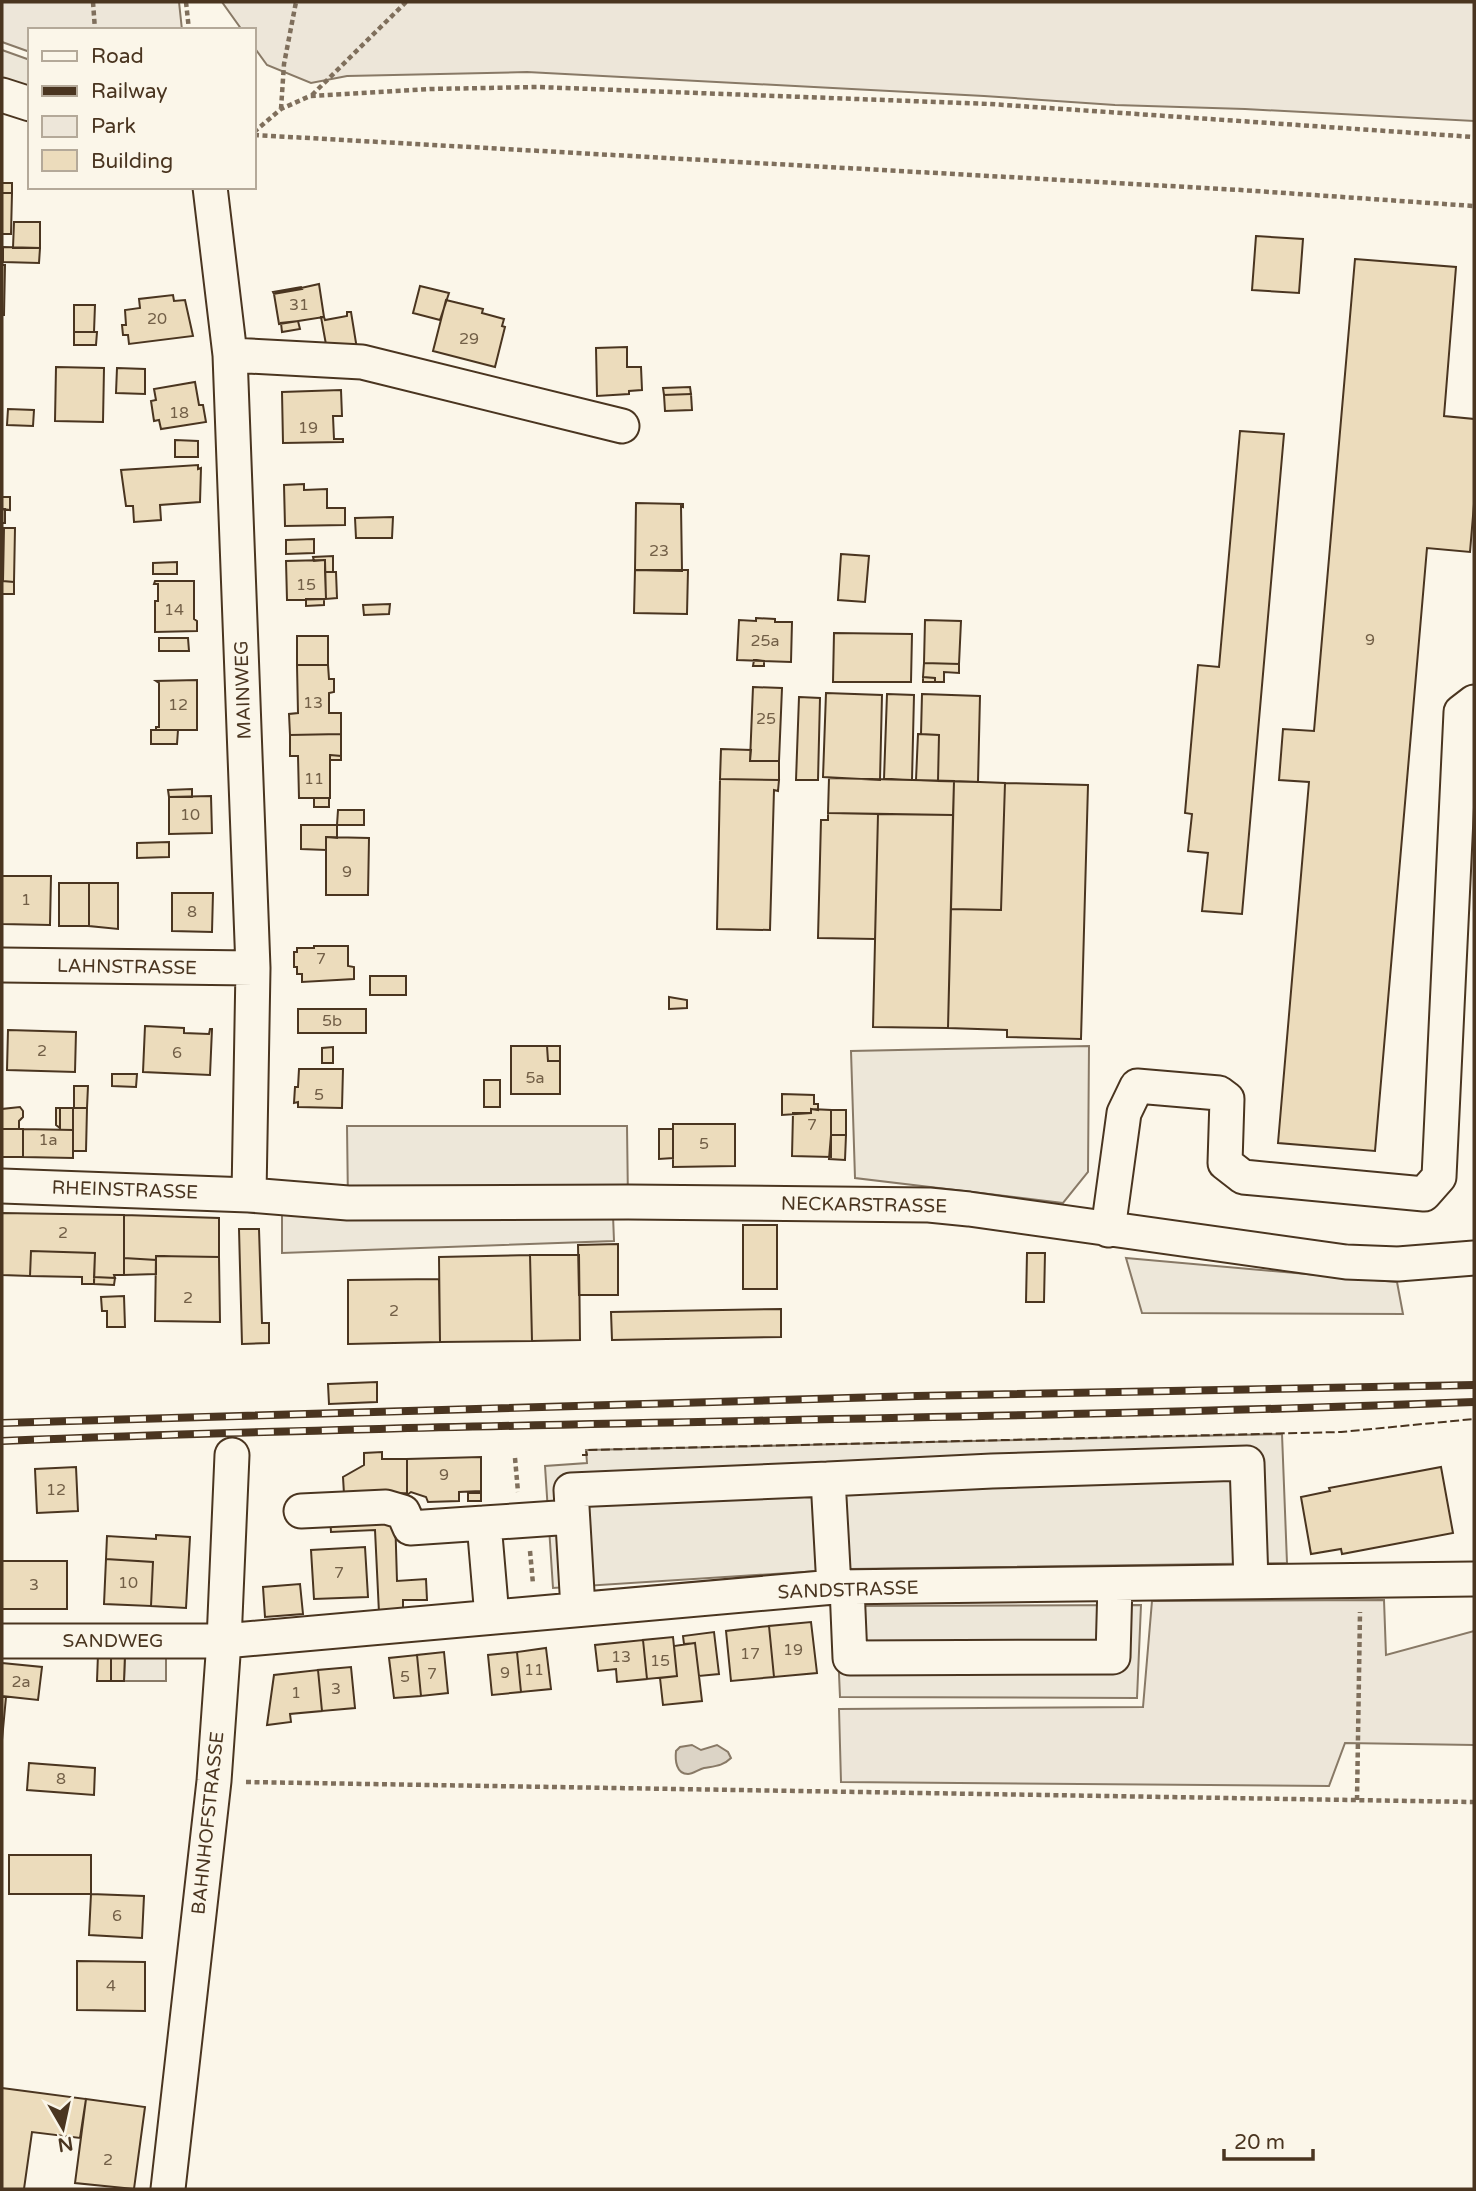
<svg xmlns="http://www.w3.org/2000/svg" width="1476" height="2191" font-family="'Varela Round',sans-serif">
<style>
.green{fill:#ede6d9;stroke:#887966;stroke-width:2}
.parking{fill:#ede7d9;stroke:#887966;stroke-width:2}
.water{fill:#dcd4c6;stroke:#887966;stroke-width:2}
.building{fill:#ecdcbc;stroke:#4a3520;stroke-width:2}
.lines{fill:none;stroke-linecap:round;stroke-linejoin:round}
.minor-casing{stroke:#4a3520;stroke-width:37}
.path{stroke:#7f6f5c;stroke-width:4.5;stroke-dasharray:5 3.5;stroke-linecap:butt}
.minor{stroke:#fbf6e9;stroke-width:33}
.rail-casing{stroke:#4a3520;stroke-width:8}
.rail{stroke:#fbf6e9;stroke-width:5;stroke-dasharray:16;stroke-linecap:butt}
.fence{stroke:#4a3520;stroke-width:2;stroke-dasharray:9 3.5;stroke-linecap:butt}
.labels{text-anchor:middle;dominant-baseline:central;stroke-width:5;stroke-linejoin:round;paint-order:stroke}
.number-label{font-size:16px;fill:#725f47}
.street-label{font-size:19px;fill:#4a3520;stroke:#fbf6e9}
</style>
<rect width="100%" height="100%" fill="#fbf6e9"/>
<!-- green -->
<path class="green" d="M2,2H179L182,30H30V52L2,42Z
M222,2H1474V121L1245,109L1115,105L984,96L527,72L347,76L311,83L267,65L254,47V30H242Z
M1384,1600L1386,1655L1474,1631V1745L1345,1743L1329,1786L841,1782L839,1709L1143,1707L1152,1601Z"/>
<!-- parking -->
<path class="parking" d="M2,50L30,60V92L2,83Z
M1089,1046L1088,1172L1063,1203L855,1178L851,1051Z
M347,1126H627L628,1202L348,1203Z
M282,1214L613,1215L614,1241L282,1253Z
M1126,1258L1397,1282L1403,1314L1142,1313Z
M1282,1434L1287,1563L850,1569L553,1588L545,1466L587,1463L586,1450Z
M1141,1605L1137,1698L840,1697L836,1606Z
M125,1654L166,1655V1681H124Z"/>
<!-- water -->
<path class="water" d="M692,1745L701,1750L717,1745L728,1752L731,1758C723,1766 715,1766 704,1768C699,1769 693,1774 688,1774C676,1774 675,1760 676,1751L680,1747Z"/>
<!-- building -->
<path class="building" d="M2,183H12V193H2Z
M2,193H12L11,234H2Z
M14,222H40V248H13Z
M1256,236L1303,239L1299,293L1252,290Z
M3,247L40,248L39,263L3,262Z
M1355,259L1456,267L1444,416L1474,419V504L1470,552L1427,548L1375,1151L1278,1143L1309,782L1279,780L1283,729L1314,731Z
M2,265H5L4,315H2Z
M319,284L324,317L279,324L274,294Z
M420,286L449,293L440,320L413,313Z
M301,287L302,289L274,294L273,292Z
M173,295L174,301L185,300L193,336L129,344L128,335H123L122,325H126L125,310L140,308L139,299Z
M446,300L483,309L482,313L504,319L502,326L505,327L495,367L433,351Z
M74,305H95L94,332H74Z
M347,312H351L357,349L327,350L321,317H324L325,320L347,316Z
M298,321L300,329L282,332L281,323Z
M74,332H97L96,345H74Z
M627,347V367H641L642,390L629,391V394L597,396L596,348Z
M56,367L104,368L103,422L55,421Z
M117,368L145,369V394L116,393Z
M195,382L199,405H203L206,422L161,429L159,420L154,421L151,401L156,400L154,389Z
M690,387L691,394L664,395L663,388Z
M341,390L342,416H333L334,439H343V442L283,443L282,392Z
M691,394L692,410L665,411L664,395Z
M8,409L34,410L33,426L7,425Z
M1240,431L1284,434L1242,914L1202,911L1208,853L1188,851L1192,814L1185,813L1198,665L1219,667Z
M175,440L198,441V457H175Z
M198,465V469L201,468L200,502L160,505L161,520L134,522L133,506H126L121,470Z
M304,484V490L327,489V508H345V525L285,526L284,485Z
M2,497H10V510L2,509Z
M636,503L683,504V507L681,506L682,571L635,570Z
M2,509H5V523H2Z
M393,517L392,538H356L355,518Z
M2,528H4L3,581H2Z
M4,528H15L14,582L3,581Z
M314,539V553L286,554V540Z
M841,554L869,556L865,602L838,600Z
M333,556V572H325V560L314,561L313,557Z
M325,560L326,599L287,600L286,561Z
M177,562V574H153V563Z
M635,570H688L687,614L634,613Z
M325,572H336L337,598L326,599Z
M2,581L14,582V594H2Z
M155,581H194V619L197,621V631L155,632V601H158V584H154Z
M306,599H324V605L306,606Z
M390,604L389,614L364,615L363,605Z
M756,618L775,619V622H792L791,662L737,660L739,620L756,621Z
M925,620L961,621L959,664L924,663Z
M834,633L912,634L911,682H833Z
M297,636H328V665H297Z
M159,638H188L189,651H159Z
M754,660L764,661V666H753Z
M924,663L959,664V673L944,672V682H935V678L923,677Z
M297,665H328L329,679H334V692L329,693V713H341V734L290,735L289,714L298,713Z
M923,677L935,678V682H923Z
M197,680V730H156V727H159V683L156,681Z
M753,687L782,688L779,761H750Z
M826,693L882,695L880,780L823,777Z
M887,694L914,695L912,780L884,779Z
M922,694L980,696L978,782L938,781L939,735L921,734Z
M799,697L820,698L818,780H796Z
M151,730H178L177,744H151Z
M341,734V756L330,755V798H299L298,756H290V735Z
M918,734L939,735L938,781L916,780Z
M721,749L751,750L750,761H779V780L720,779Z
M330,755L341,756V760H330Z
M829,778L954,781L953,815L828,813Z
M720,779L779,780L778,791L774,790L770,930L717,929Z
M954,781L1005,783L1001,910L951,909Z
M1005,783L1088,785L1081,1039L1007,1037V1030L948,1028L951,909L1001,910Z
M192,789V797H169L168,790Z
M211,796L212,833L169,834V797Z
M314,798H329V807H314Z
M338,810H364V825H337Z
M828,813L878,814L875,939L818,938L821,820H828Z
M878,814L953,815L948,1028L873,1027Z
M301,825H337V838L326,837V850L301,849Z
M326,837L369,838L368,895H326Z
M169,842V857L137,858V843Z
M2,876H51L50,925L2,924Z
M59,883H89V926H59Z
M89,883H118V929L89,926Z
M172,893H213L212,932L172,931Z
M314,946H348V966L354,967V979L302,982V974H297V967H294V952H297V948H314Z
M370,976H406V995H370Z
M669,997L687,1000V1008L669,1009Z
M298,1009H366V1033H298Z
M145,1026L184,1028V1033L209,1034L210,1029H212L210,1075L143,1072Z
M8,1030L76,1032L75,1072L7,1070Z
M511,1046H547L548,1061H560V1094H511Z
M547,1046H560V1061H548Z
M333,1047V1063H322V1048Z
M299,1069H343L342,1108L298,1107V1102L294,1103L295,1087H298Z
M112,1074H137L136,1087L112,1086Z
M484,1080H500V1107H484Z
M74,1086H88L87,1108H74Z
M782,1094L814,1095V1104H818V1110L811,1109V1113L782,1115Z
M20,1107L23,1111V1117L19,1121V1129H2V1109Z
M56,1108H60V1128L56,1125Z
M60,1108H73V1130H60Z
M73,1108H87L86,1151H73Z
M811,1109L831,1110V1157L792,1156L793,1113H811Z
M831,1110H846V1135H831Z
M673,1124H735V1166L673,1167Z
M2,1129H23V1157H2Z
M23,1129L73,1130V1158L23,1157Z
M659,1129H673V1158L659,1159Z
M831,1135H846L845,1160L829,1159Z
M2,1213L124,1215V1275H114L115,1278L94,1277L95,1253L31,1251L30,1276L2,1275Z
M124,1215L219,1218V1257L156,1256V1260L124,1258Z
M743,1225H777V1289H743Z
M239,1229H259L262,1323H269V1343L242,1344Z
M618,1244V1295H579L578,1245Z
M31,1251L95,1253L94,1284H82V1277L30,1276Z
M1027,1253H1045L1044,1302H1026Z
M530,1255L532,1341L440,1342L439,1257Z
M530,1255H579L580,1340L532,1341Z
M156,1256L219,1257L220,1322L155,1321Z
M124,1258L156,1260V1274L124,1275Z
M94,1277L115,1278L114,1285L94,1284Z
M439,1279L440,1342L348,1344V1280Z
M124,1296L125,1327H107V1311H102L101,1297Z
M781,1309V1337L612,1340L611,1312Z
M377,1382V1402L329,1404L328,1384Z
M382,1452V1459H407V1493L344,1494L343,1477L364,1465V1453Z
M481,1457V1491L459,1492V1501L428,1502L426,1497L411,1492L407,1495V1459Z
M76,1467L78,1511L37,1513L35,1469Z
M1441,1467L1453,1533L1342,1554L1341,1549L1311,1554L1301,1497L1330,1491L1329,1488Z
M468,1493H481V1501H468Z
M395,1514L397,1581L426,1579L427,1600H403V1611L379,1613L375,1530L331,1532L330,1516Z
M156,1535L190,1537L186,1608L151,1606L153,1562L106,1559L107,1536L156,1539Z
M365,1547L368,1597L314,1599L311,1550Z
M106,1559L153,1562L151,1606L104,1604Z
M2,1561H67V1609H2Z
M300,1584L303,1614L265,1617L263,1587Z
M811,1622L817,1673L774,1677L769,1626Z
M769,1626L774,1677L731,1681L726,1631Z
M714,1632L719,1674L699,1676L695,1643L684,1644L683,1636Z
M673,1637L677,1676L647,1679L643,1640Z
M643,1640L647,1679L617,1682L616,1669L598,1671L595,1645Z
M695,1643L702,1701L663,1705L660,1678L677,1676L674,1646Z
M546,1648L551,1689L521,1692L517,1652Z
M444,1652L448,1693L421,1696L417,1655Z
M517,1652L521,1692L492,1695L488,1655Z
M98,1654H111V1681H97Z
M111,1654H125L124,1681H111Z
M417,1655L421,1696L394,1698L389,1658Z
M2,1663L42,1667L38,1700L2,1696Z
M351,1667L355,1708L322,1711L318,1670Z
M318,1670L322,1711L290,1714L291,1722L267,1725L274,1675Z
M2,1697H6L2,1740Z
M29,1763L95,1768L94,1795L27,1790Z
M9,1855H91V1894H9Z
M91,1894L144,1896L142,1938L89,1935Z
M77,1961L145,1962V2011L77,2010Z
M2,2088L86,2099L80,2138L32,2132L24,2189H2Z
M86,2099L145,2107L134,2189L75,2183Z"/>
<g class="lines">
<defs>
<path id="minor" d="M2,95L30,104
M210,187L230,355L253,968L249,1195
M230,355L362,362L622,426
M2,965L253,968
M2,1186L249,1195L348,1203L628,1202L929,1205L969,1209L1346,1262L1398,1264L1474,1258
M1108,1230L1124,1113L1137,1086L1219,1093L1227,1099L1225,1163L1243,1177L1424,1194L1439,1177L1461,712L1474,702
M828,1479L992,1471L1247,1463L1251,1581
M301,1511L386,1507L403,1512L410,1528L484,1523
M847,1587L850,1658L1113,1657L1115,1584
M578,1609L571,1490L828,1479L834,1587
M492,1617L484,1523L572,1517
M2,1641H224L834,1587L1474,1579
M168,2189L214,1781L224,1641L232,1455"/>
</defs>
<!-- minor casing -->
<use href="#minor" class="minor-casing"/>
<!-- path -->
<path class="path" d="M93,2L95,30
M186,2L189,30
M312,95L406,2
M281,109L284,64L296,2
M254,132L281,109L310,96L430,89L538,87L990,104L1474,137
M254,135L1241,190L1474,206
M515,1458L518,1492
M530,1551L533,1584
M246,1782L1474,1802
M1357,1800L1360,1612"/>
<!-- minor -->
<use href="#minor" class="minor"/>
<defs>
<path id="rail" d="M2,1423L916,1396L1474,1385
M2,1441C492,1421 984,1421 1474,1402"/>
</defs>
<!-- rail casing -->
<use href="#rail" class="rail-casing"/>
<!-- rail -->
<use href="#rail" class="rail"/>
<!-- fence -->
<path class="fence" d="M582,1455H587L586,1450L1341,1432L1474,1419"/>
</g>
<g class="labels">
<!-- number labels -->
<g class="number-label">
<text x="299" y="305">31</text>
<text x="157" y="319">20</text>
<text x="469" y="339">29</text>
<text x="179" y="413">18</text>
<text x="308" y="428">19</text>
<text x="659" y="551">23</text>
<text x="306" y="585">15</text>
<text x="174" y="610">14</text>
<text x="1370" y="640">9</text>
<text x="765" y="641">25a</text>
<text x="313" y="703">13</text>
<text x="178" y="705">12</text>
<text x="766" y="719">25</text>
<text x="314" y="779">11</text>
<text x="190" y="815">10</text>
<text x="347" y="872">9</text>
<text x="26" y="900">1</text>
<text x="192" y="912">8</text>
<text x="321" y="959">7</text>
<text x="332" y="1021">5b</text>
<text x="42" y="1051">2</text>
<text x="177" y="1053">6</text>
<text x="535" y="1078">5a</text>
<text x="319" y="1095">5</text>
<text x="812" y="1125">7</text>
<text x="48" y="1140">1a</text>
<text x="704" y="1144">5</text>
<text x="63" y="1233">2</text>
<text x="188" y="1298">2</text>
<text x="394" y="1311">2</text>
<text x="444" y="1475">9</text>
<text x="56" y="1490">12</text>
<text x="339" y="1573">7</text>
<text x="128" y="1583">10</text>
<text x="34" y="1585">3</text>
<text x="793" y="1650">19</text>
<text x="750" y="1654">17</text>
<text x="621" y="1657">13</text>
<text x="660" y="1661">15</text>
<text x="534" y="1670">11</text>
<text x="505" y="1673">9</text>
<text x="432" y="1674">7</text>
<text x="405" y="1677">5</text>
<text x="21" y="1682">2a</text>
<text x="336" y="1689">3</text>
<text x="296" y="1693">1</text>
<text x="61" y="1779">8</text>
<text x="117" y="1916">6</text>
<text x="111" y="1986">4</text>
<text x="108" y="2160">2</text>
</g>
<!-- street labels -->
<g class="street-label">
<text transform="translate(243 690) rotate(-92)">MAINWEG</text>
<text transform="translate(127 967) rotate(1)">LAHNSTRASSE</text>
<text transform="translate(125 1190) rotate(2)">RHEINSTRASSE</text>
<text transform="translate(864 1205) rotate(1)">NECKARSTRASSE</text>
<text transform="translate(848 1590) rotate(-2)">SANDSTRASSE</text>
<text x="113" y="1641">SANDWEG</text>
<text transform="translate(208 1823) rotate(-84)">BAHNHOFSTRASSE</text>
</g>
</g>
<!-- border -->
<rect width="1476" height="2191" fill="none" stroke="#4a3520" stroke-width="7"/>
<!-- legend -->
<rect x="28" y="28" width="228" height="161" fill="#fbf6e9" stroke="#b4a999" stroke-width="2"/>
<rect x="42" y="51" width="35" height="10" fill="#fbf6e9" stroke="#b4a999" stroke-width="2"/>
<text x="91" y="63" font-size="21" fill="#4a3520">Road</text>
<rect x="42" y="86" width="35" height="10" fill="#4a3520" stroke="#b4a999" stroke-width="2"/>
<text x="91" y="98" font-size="21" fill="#4a3520">Railway</text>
<rect x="42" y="116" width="35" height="21" fill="#ede6d9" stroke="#b4a999" stroke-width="2"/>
<text x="91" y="133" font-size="21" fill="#4a3520">Park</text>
<rect x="42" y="150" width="35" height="21" fill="#ecdcbc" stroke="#b4a999" stroke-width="2"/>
<text x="91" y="168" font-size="21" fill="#4a3520">Building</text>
<!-- north arrow -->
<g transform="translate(63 2128) rotate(171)" stroke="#fbf6e9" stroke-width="5" paint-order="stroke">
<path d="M0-5L12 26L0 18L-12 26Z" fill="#4a3520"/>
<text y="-10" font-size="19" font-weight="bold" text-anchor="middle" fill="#4a3520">N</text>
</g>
<!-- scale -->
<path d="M1224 2149v10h89v-10" fill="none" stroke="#4a3520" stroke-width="3.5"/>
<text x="1234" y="2149" font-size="21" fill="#4a3520" stroke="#fbf6e9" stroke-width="5" paint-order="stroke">20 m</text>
</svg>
